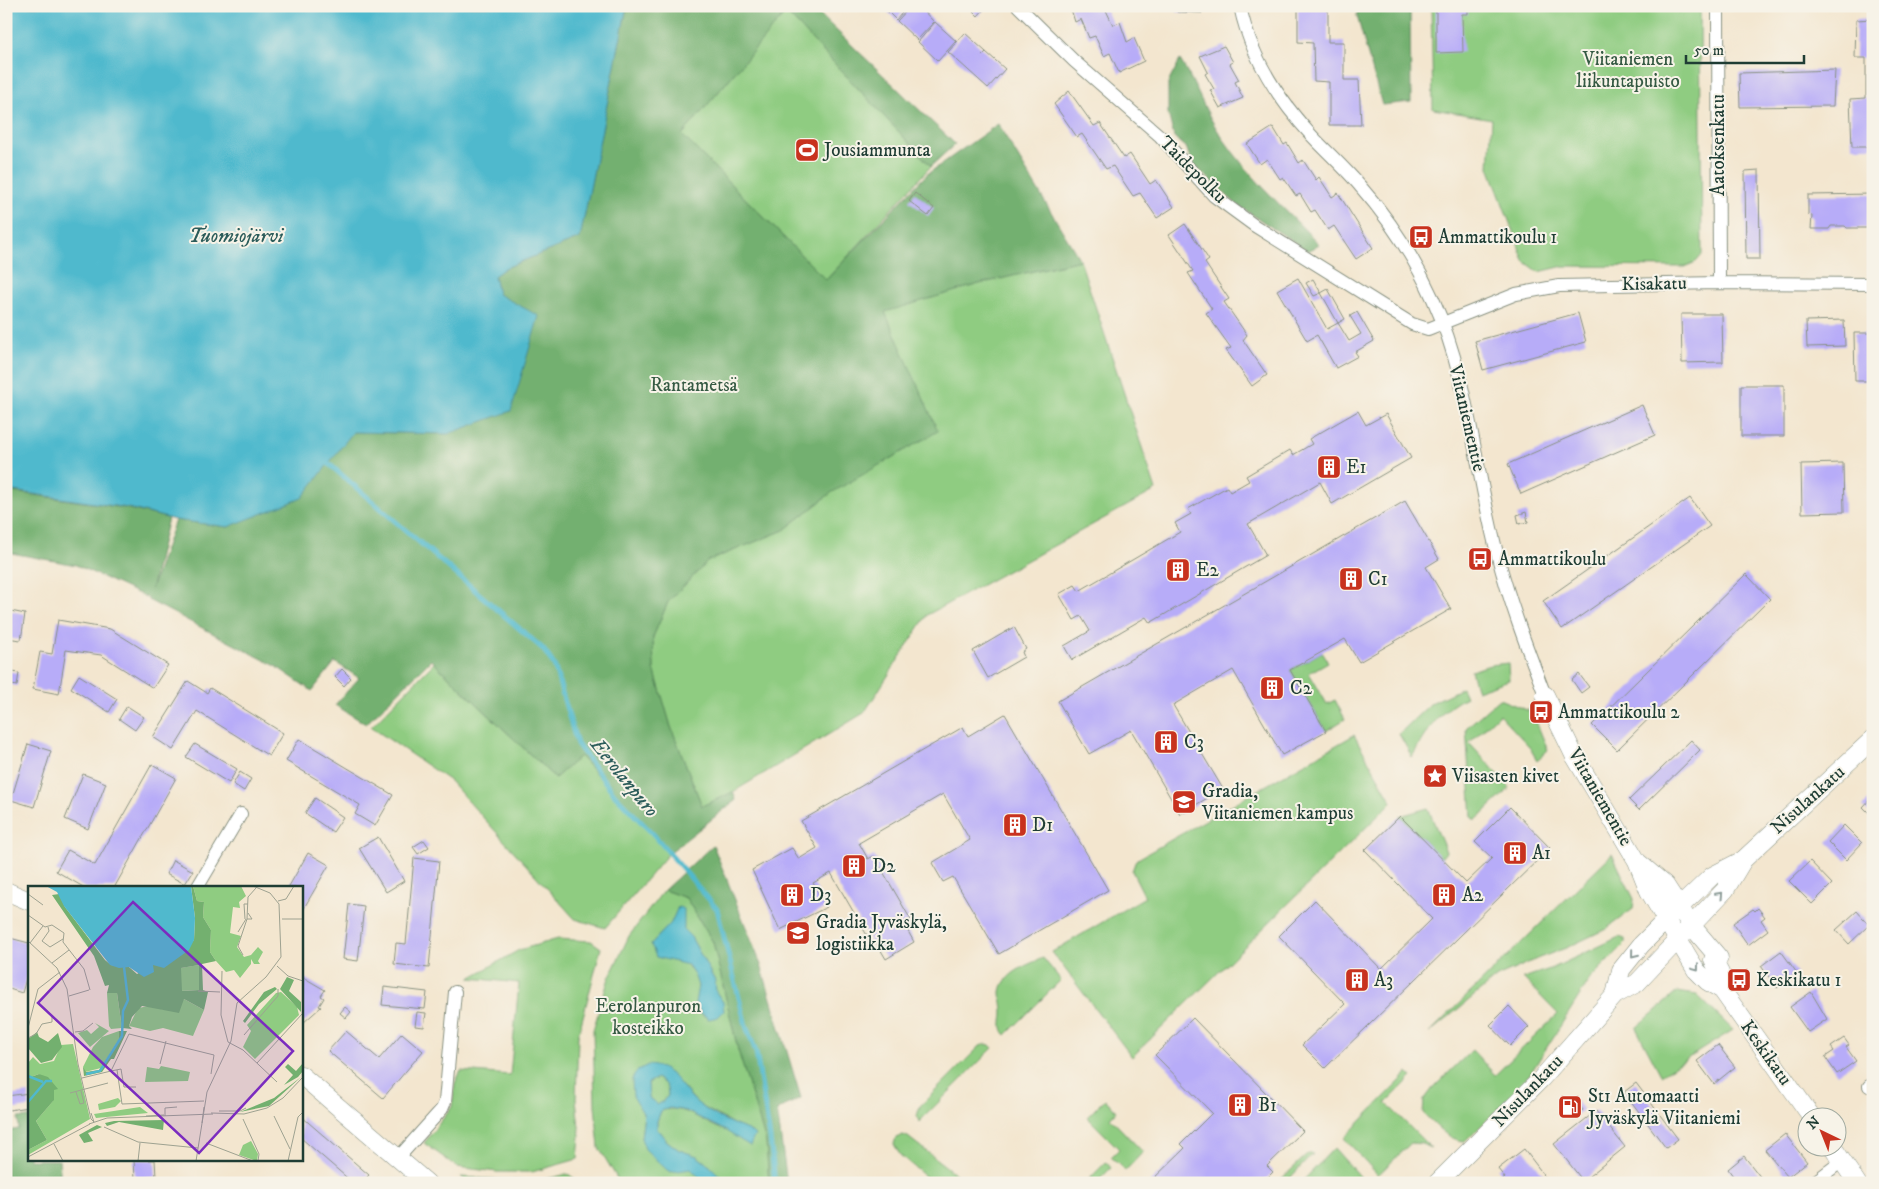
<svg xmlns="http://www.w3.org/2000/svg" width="1879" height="1189" font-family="'IM FELL DW Pica',serif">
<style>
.green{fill:#8fcc81;stroke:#57845a;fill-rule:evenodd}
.forest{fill:#73b06f;stroke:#497652}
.water{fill:#50b9cd;stroke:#387b80;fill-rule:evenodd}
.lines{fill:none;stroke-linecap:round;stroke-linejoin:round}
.stream{stroke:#50b9cd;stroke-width:5}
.building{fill:#b7acf8}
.street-casing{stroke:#899282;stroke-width:14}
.secondary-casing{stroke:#899282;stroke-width:19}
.street{stroke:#fff;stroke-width:12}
.secondary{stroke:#fff;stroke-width:18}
.oneway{stroke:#8f9e9a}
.labels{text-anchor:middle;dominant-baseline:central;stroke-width:4;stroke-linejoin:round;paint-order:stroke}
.park-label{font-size:19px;fill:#355a43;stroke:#f7f3e8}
.street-label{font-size:19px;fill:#1f3d34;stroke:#f7f3e8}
.poi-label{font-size:19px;fill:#1f3d34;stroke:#f7f3e8;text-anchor:start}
.water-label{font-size:20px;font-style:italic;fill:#2b5c5a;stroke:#f7f3e8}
.inset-river{fill:none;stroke:#50b9cd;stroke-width:2.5}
.inset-road{fill:none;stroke:#9ea291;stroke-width:1}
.view{fill:#7b2cbf;fill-opacity:0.15;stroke:#7b2cbf;stroke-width:2.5}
.inset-edge{fill:none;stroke:#1f3d34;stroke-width:2.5}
</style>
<rect width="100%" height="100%" fill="#f7f3e8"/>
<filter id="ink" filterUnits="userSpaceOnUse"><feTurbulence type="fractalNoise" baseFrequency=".02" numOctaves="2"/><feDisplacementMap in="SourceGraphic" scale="10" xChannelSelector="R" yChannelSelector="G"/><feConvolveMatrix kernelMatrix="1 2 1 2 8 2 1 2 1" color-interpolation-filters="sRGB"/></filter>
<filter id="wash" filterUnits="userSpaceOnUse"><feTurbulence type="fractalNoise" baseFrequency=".0096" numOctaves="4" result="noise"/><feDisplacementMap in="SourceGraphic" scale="20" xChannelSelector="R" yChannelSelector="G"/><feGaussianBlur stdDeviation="1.12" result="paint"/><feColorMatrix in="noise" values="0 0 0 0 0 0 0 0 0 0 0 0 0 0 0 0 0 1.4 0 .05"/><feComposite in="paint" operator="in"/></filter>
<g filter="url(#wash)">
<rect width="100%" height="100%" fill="#f3e6cf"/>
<!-- green -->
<path class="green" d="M1431,6H1700L1702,255L1696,262L1684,267L1564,266L1539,272L1524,261L1489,167L1492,119L1433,109Z
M786,12L931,166L826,280L682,135Z
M1080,260L1156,490L927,615L864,713L733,792L702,806L671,727L654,669L653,637L668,602L708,561L784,530L831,493L884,312L979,284Z
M1322,652L1328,662L1309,673L1327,704L1335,700L1345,719L1326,731L1290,670Z
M434,663L555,778L580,756L669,853L605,928L575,919L450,781L371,727Z
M1508,663L1509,680L1477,691L1471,671L1490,665Z
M1462,688L1466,697C1438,712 1427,730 1412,757L1399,734L1431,703Z
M1499,699L1532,712L1548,750L1537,760L1528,745L1499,714L1469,743L1508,785L1510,788L1476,820L1472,818L1466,728Z
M1354,735L1392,802L1132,1057L1052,952L1145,897L1132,871L1136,860Z
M1428,808L1446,852L1441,858L1400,816Z
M1612,854L1634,899L1633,909L1606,929L1566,948L1539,958L1497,977L1429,1033Z
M664,890L686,898L713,942L738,1050L766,1142L769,1183H727L711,1167L697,1156L679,1150L667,1141L657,1129V1121L661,1111C684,1103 702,1123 724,1130C732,1133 743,1132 752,1132L737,1126L699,1105L670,1073L648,1065L642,1109L644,1115L641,1138L691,1169L705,1183H620L599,1148L595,1106L593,1030L609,978L629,936ZM678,908L684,930L691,937L715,981L716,992L723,1002L709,1019L700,1013L695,1003C696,998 698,993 698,988C699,965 668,954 651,944L671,923Z
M1619,937L1625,939V944L1590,979L1530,1074L1503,1104L1466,1141C1448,1141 1436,1125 1423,1113L1424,1100L1433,1088L1472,1050L1495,1075L1558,1014L1523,978L1553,968Z
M558,939L591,941L601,948L578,1036L576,1100L580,1136L578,1159L532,1172H497L457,1167L424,1143L452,1107L455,1083L461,1071L510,1075L519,983L470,978L519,950Z
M1043,958L1061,980L1006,1035C999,1028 1003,1021 1003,1012C1003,1006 1001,999 1001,992C1003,973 1029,964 1043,958Z
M1677,992L1697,995L1733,1030L1661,1075L1636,1028Z
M986,1044L990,1045L993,1048L919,1122L917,1116L920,1106L980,1046Z
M1408,1073L1412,1077L1386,1103L1431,1148L1423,1144L1411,1143L1378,1175L1344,1138Z
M657,1078C665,1083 668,1086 668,1096L658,1105L649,1098L648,1083Z
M1105,1099L1116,1111L1110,1118L1143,1152L1125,1171L1111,1157L1119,1149L1087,1117Z
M903,1135L908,1137L967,1183H933L900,1155L894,1144L896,1138Z
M1334,1148L1365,1183H1301Z
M1308,1154H1313L1285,1183H1277Z
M1106,1162L1111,1168L1096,1183H1085Z
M568,1174L575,1179L573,1183H468L461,1177L533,1182Z"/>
<!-- forest -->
<path class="forest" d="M627,6H811L955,144L931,166L786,12L682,135L826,280L926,175L998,124L1080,260L979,284L885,312L938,431L831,493L784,530L708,561L668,602L653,637L654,669L671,727L702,806L733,792L736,800L669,853L580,756L555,778L431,660L366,724L335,705L359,678L335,662L312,691L274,665L148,600V598L76,565L6,552V491L124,508L168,518L151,590L175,520L228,527L353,432L448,434L498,294L494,276L505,268L580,238Z
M1357,6H1410L1411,102L1382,105L1357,16Z
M1180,60C1196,84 1205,113 1222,137C1249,177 1286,210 1319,244L1308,251L1236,204L1192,163L1186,147L1174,137L1168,113V83Z
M713,845L760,962L801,1098L777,1110L787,1183H769L766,1142L738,1050L713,942L686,898L664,890Z
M29,1117V1160H59L61,1183H6V1131L19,1129L18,1118Z"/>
<!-- water -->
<path class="water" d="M6,6H627L580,238L505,268L494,276L498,294L539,316L511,411L448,434L353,432L302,498L228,527L175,520L128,508L6,490Z
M678,907L684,909V930L691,937L715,981L716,992L723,1002L724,1011L718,1017L709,1019L701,1013L695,1003L698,986L694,974L688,965L656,957L651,944L671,923Z
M648,1065C676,1067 680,1090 700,1105C710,1113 725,1121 738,1126C744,1129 750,1130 755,1135L750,1146L726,1131L686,1111L670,1108L661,1111L657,1121V1129L667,1141L679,1150L697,1156L711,1167L727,1183H705L691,1169L671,1172L667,1170L645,1149L641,1138L644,1115L633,1096L632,1079L638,1070ZM657,1078C665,1083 668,1086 668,1096L658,1105L649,1098L648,1083Z"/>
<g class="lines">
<!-- stream -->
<path class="stream" d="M329,464L543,649L554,665L577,744L615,795L654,835L717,909L746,1026L756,1052L770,1138L775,1183"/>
</g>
<g id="blocks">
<!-- building -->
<path class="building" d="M882,6H908L896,20Z
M911,6H919L934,22L917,40L897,21Z
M968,6H987L978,16Z
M1070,6H1097L1098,9L1104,6L1113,25L1120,22L1127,42L1134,38L1144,61L1119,73L1110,53L1104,56L1095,36L1089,38L1081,19L1075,22Z
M1177,6H1201L1202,13L1177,12Z
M1298,6H1328V42H1344V80H1359L1361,125H1329V82L1314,81L1313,43L1298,42Z
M1436,6H1468V14H1462L1463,52L1436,53Z
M1873,19V147H1852L1850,99L1866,98V58H1855L1856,20Z
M935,22L956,41L938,61L918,42Z
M965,33L986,52L982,56L986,52L1005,69L988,88L948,52Z
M1224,46L1233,62L1230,64L1239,80L1235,82L1243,98L1220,108L1210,90L1214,89L1205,74L1208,72L1200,56Z
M1835,70L1833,106L1740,107L1739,73Z
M1069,91L1094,126L1100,123L1124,158L1130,154L1150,184L1156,180L1174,207L1157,218L1140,193L1133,196L1113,166L1106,169L1082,134L1077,137L1054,104Z
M1273,127L1284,145L1287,143L1299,163L1303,160L1316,180L1319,177L1332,197L1338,193L1373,248L1356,259L1334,226L1328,230L1315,210L1311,212L1300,194L1296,196L1283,177L1280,179L1267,159L1260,164L1247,144Z
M1759,170L1760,259H1746L1745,171Z
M915,193L934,208L928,216L909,201Z
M1873,194V226L1866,228H1847L1845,226H1831L1829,229H1811L1812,216L1808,215V195Z
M1185,224L1209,260L1205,263L1229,299L1224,302L1247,335L1243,340L1267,375L1252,386L1226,350L1231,348L1206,313L1212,309L1188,273L1193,271L1169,235Z
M1298,278L1327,329L1338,323L1321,293L1328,289L1345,319L1338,323L1349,341L1361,334L1350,316L1357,312L1374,341L1355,352L1358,356L1336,368L1317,335L1307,341L1277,290Z
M1313,279L1321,293L1314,296L1306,283Z
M1578,313L1586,342L1483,370L1475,341Z
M1681,314H1722L1723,362L1682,363Z
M1844,320L1845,346L1807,347L1806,321Z
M1854,333H1873V381H1855Z
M1741,385H1784V436H1741Z
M1642,405L1655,435L1521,494L1508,464Z
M1358,411L1366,425L1386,414L1411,458L1332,504L1320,482L1248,524L1266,555L1150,623L1146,617L1072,660L1064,646L1090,631L1081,616L1074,620L1059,594L1075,585L1079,591L1180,532L1175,523L1191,514L1188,509L1227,487L1230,492L1249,481L1246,476L1290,450L1293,455L1312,444L1309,439Z
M1843,463L1844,512L1802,513L1801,464Z
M1690,498L1710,526L1562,629L1543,601Z
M1405,501L1439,559L1426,567L1451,609L1359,662L1345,639L1290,670L1326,731L1282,755L1233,670L1173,705L1223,789L1180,814L1131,730L1089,754L1058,701Z
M1526,512L1528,522L1519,524L1517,515Z
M1746,574L1770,599L1617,750L1592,725Z
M6,610L25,614L21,640L6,638Z
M58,620L110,629L168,665L153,688L101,655L66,650L59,694L33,689L40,652L52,654Z
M1014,627L1026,649L1022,652L1024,657L988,678L973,651Z
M342,669L351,678L344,686L335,677Z
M6,671L19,673L17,686L6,684Z
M1579,674L1589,687L1581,693L1572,680Z
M79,675L117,699L109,712L71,688Z
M188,681L207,693L210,688L283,733L269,756L197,711L173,750L153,737Z
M127,706L144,717L135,730L119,719Z
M1005,714L1108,890L999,954L953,877L943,882L932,863L970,840L943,794L859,843L868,859L874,856L911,920L904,924L914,942L886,959L876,942L872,944L831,873L813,883L827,907L780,930L752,870L792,848L799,859L817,848L801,821L963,727L968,736Z
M299,739L393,795L375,826L355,814L360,805L286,761Z
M1691,740L1700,750L1639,810L1629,800Z
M28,744L51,751L34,807L11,800Z
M195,744L237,769L229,783L186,757Z
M152,764L176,778L114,888H85L56,871L68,850L95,865Z
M240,772L251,779L244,791L233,784Z
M83,774L106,783L88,829L65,819Z
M1873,796V817L1863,807Z
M315,798L343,817L333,832L305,813Z
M1510,807L1550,848L1325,1068L1302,1045L1345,1004L1279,936L1315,900L1381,969L1432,919L1365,850L1400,816L1466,883L1492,858L1475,842Z
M1844,825L1862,843L1846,860L1828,842Z
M378,837L404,881L386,892L359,848Z
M424,840L429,847L418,854L413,847Z
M308,853L329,865L301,913V888H288Z
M414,858L439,861L429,968L394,964L396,943L406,944Z
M173,860L193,871L185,884L166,874Z
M1810,861L1832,884L1812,904L1789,881Z
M349,904L364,906L358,961L343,959Z
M1758,908L1765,917L1761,920L1768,930L1748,945L1733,923L1753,909L1755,911Z
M1857,911L1869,925L1849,944L1836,930Z
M6,937L29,943V968L22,993L6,988Z
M1781,951L1797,973L1777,988L1761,966Z
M301,976L325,990L321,996L324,998L319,1006L321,1007L303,1023L301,1022Z
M384,987L427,992L425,1009L382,1005Z
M1811,992L1827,1019L1808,1032L1790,1007Z
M1509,1006L1529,1027L1510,1046L1490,1025Z
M345,1007L351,1012L346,1018L340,1013Z
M417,1012L426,1013L424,1027L415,1026Z
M1193,1018L1303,1131L1267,1166L1273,1172L1262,1183H1149L1185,1148L1181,1144L1212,1113L1155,1055Z
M346,1031L379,1059L402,1033L423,1051L383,1098L328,1051Z
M1844,1038L1849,1045L1846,1047L1856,1061L1837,1074L1825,1057L1834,1051L1831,1047Z
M1718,1045L1735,1067L1714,1084L1697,1061Z
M1636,1083L1678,1139L1666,1148L1624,1092Z
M29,1093V1107L9,1110L7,1096Z
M1573,1097L1583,1110L1570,1120L1560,1107Z
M1596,1111L1625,1147L1583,1181L1554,1144Z
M301,1116L369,1175L362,1183H353L301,1138Z
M1785,1134L1807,1162L1788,1177L1765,1150Z
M1524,1149L1550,1183H1498L1505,1178L1498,1169Z
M1744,1156L1765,1183H1738L1728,1169Z
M134,1160H155L156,1177L135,1179Z"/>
</g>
</g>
<g filter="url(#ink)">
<use href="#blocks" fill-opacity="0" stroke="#899282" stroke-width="1"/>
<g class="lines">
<defs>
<path id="street" d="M1018,6L1074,61L1160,136L1214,196L1255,226L1412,324L1428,329L1516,294L1559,286L1719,283L1873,284
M1240,6C1250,56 1278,99 1312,136C1328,153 1345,168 1360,186C1390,220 1414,257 1433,299C1469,379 1475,469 1497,553C1509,601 1527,648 1545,695
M1718,6L1719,283
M197,888L241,814
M1869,1086L1873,1085
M398,1158L442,1109L445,1102L455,992
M1813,1183L1842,1161"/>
<path id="secondary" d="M1545,695L1575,757L1637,861L1649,891L1666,920L1696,970L1707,981L1722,990L1811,1116
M1639,863L1665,885L1691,925L1719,958L1713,960L1720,973L1722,990
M6,891L29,901
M1615,995L1621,970L1641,945L1666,920L1712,876L1743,860L1873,739
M301,1075L427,1183
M1832,1146L1857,1183
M1437,1183L1541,1079L1615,995L1637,983L1725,890L1743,860"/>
</defs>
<!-- street casing -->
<use href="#street" class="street-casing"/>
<!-- secondary casing -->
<use href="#secondary" class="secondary-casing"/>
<!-- street -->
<use href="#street" class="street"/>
<!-- secondary -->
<use href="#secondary" class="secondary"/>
</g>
<!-- one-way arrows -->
<defs><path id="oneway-chevron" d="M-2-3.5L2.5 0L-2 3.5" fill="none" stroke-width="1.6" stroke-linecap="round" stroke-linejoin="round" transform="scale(1.25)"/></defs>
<g class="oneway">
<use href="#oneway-chevron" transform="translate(1720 895) rotate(-47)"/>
<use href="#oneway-chevron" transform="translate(1634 954) rotate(129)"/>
<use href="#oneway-chevron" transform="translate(1696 968) rotate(53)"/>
</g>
</g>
<!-- icons -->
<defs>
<symbol id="stadium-square" viewBox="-11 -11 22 22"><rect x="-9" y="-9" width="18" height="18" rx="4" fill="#c8321e" stroke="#f7f3e8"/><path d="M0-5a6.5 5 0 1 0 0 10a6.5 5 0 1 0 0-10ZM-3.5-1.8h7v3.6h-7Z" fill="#fff"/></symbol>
<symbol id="bus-square" viewBox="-11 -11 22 22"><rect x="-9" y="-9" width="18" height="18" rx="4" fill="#c8321e" stroke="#f7f3e8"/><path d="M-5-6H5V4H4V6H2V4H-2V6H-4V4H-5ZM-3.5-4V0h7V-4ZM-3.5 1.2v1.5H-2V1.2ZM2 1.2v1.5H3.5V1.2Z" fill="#fff"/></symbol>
<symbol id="building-square" viewBox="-11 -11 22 22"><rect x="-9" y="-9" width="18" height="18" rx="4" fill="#c8321e" stroke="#f7f3e8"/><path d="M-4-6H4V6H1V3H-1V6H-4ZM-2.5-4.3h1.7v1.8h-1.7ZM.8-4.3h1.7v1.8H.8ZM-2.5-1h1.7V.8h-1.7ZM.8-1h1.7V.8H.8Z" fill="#fff"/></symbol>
<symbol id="sight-square" viewBox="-11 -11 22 22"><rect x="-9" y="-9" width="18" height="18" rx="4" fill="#c8321e" stroke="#f7f3e8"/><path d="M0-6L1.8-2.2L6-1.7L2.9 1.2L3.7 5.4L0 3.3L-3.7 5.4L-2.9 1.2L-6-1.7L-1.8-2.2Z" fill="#fff"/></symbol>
<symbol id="university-square" viewBox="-11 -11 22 22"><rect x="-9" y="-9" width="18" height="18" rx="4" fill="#c8321e" stroke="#f7f3e8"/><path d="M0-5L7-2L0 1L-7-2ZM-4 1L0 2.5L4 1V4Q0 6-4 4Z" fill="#fff"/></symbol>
<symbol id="school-square" viewBox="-11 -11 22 22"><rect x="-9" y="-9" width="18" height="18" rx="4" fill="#c8321e" stroke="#f7f3e8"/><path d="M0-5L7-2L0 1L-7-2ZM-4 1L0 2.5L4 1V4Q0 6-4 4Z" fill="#fff"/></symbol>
<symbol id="fuel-square" viewBox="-11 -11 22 22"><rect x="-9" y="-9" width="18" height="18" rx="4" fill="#c8321e" stroke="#f7f3e8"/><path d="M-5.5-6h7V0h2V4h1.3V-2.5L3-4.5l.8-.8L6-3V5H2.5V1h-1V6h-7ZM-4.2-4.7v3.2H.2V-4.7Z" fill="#fff"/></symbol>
</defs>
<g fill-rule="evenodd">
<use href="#stadium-square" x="793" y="136" width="28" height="28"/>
<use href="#bus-square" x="1407" y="223" width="28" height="28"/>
<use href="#building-square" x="1315" y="453" width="28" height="28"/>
<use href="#bus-square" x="1466" y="545" width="28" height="28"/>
<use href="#building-square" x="1164" y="556" width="28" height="28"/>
<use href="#building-square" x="1337" y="565" width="28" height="28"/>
<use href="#building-square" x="1258" y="674" width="28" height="28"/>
<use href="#bus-square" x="1527" y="698" width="28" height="28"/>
<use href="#building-square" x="1152" y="728" width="28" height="28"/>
<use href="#sight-square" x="1421" y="762" width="28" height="28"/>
<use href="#university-square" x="1170" y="788" width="28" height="28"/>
<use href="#building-square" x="1001" y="811" width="28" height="28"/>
<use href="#building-square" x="1501" y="839" width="28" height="28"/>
<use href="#building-square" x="840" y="852" width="28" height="28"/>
<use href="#building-square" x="778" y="881" width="28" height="28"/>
<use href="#building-square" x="1430" y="881" width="28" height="28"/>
<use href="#school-square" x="784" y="919" width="28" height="28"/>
<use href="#building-square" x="1343" y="966" width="28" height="28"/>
<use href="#bus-square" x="1725" y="966" width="28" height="28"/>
<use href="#building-square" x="1226" y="1091" width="28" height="28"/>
<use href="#fuel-square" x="1556" y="1093" width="28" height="28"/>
</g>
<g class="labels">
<!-- park labels -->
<g class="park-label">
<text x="1628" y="59">Viitaniemen<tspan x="1628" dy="22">liikuntapuisto</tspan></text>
<text x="694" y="385">Rantametsä</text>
<text x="648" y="1006">Eerolanpuron<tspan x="648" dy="22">kosteikko</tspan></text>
</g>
<!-- street labels -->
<g class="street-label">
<text transform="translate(1718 145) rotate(-90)">Aatoksenkatu</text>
<text transform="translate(1193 170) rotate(45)">Taidepolku</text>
<text transform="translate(1654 284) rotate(-1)">Kisakatu</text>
<text transform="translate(1467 418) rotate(77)">Viitaniementie</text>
<text transform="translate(1600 797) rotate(60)">Viitaniementie</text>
<text transform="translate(1808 800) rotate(-42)">Nisulankatu</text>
<text transform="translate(1766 1053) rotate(55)">Keskikatu</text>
<text transform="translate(1528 1091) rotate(-46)">Nisulankatu</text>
</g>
<!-- poi labels -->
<g class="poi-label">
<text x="824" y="150">Jousiammunta</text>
<text x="1438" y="237">Ammattikoulu 1</text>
<text x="1346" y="467">E1</text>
<text x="1498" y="559">Ammattikoulu</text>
<text x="1196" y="570">E2</text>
<text x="1368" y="579">C1</text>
<text x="1290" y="688">C2</text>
<text x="1558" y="712">Ammattikoulu 2</text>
<text x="1184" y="742">C3</text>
<text x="1452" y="776">Viisasten kivet</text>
<text x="1202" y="791">Gradia,<tspan x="1202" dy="22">Viitaniemen kampus</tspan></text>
<text x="1032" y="825">D1</text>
<text x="1532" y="853">A1</text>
<text x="872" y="866">D2</text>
<text x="810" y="895">D3</text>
<text x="1462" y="895">A2</text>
<text x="816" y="922">Gradia Jyväskylä,<tspan x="816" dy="22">logistiikka</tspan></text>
<text x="1374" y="980">A3</text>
<text x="1756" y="980">Keskikatu 1</text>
<text x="1588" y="1096">St1 Automaatti<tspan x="1588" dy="22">Jyväskylä Viitaniemi</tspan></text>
<text x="1258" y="1105">B1</text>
</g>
<!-- water labels -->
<g class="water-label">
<text x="236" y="236">Tuomiojärvi</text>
<text transform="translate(624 778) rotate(51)">Eerolanpuro</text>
</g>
</g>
<!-- overview -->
<g transform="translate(28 886)">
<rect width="275" height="275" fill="#f3e6cf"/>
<path d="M165,0H213L218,10L211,16L212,22L205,21L202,47L213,50L209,61L216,71L223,69L230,61L235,66L230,75L232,78H226L223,73V78L212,92L206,84L198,86L188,75L182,66L183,44L175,31L176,16L169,15ZM171,79V104L153,105L152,82ZM253,106L269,121L271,129L227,173L215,161L223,145L219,139L248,107ZM79,107H89L94,142L83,143L81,140ZM156,113L176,124L165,150L135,142L122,145L101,140L110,122L121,120L137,124ZM67,137L81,145L62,161L50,147L59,144L63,148L71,141ZM91,145V153L73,182L57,186L55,181L65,161L74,151ZM45,158L62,233L0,269V264L19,254L8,235L25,215L26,203H29L11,188L0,192V177L5,171L12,178L26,175L33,159ZM133,180L162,186L160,195L117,196L119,181L131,183ZM90,212L93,215L87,221L71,224L70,218ZM112,221L120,227L68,232L66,228ZM223,255L230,268L229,275L211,269L215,259Z" fill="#8fcc81"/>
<path d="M163,0H165L169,15L176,16L175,31L183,44L182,66L188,75L174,78L175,104L180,106L176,124L156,113L151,127L114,120L104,131L101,140L104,143L94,142L89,107H79L81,99L77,100L66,70L24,9L31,8L37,21L77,74L83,79L101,81L109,88L166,54L167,32ZM171,79V104L154,105L153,82ZM259,91L266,94L261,105L273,116V126L252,103ZM247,101L249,103L231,118L217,137L215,135L236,106ZM91,145H99L86,173H83L74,186L56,190L55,181L58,186L71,184L79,174L91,153ZM9,146L11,151L20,156L30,147L34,161L24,174L13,177L0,162V153ZM275,177V185L270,191L256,199L265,189L257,181L260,178L268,185ZM11,188L20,191L30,203L26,204V214L8,235L19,254L0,264V192ZM273,191L241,220L212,226L246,212ZM136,234L135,244L91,236L79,240L77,237L86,235ZM69,239L74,241L60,247L65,255L56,257L51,249Z" fill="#73b06f" fill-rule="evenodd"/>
<path d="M18,0H163L167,32L166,54L161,64L136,82L125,79L126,86L116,91L101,81L91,82L82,79L36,20L29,6Z" fill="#50b9cd"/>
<path class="inset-river" d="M58,188L72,185L94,150L95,125L100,114L96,81M0,190L15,196M0,216L18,195H24"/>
<path class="inset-road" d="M0,8L15,19M250,15L258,13L266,0M220,27L224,33H219L220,11L228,2M0,29L17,41L24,39L36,47L35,56L56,83L62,104M217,33L216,18H220M254,33H275M20,41L21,45L14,55L22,61L35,53M210,46L218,33M0,55L29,82L39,103L50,178L63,233L66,236L63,227M2,57L15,40M215,69L210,60L219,33M24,77L41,64M249,80L260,90L275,95M194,85L193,129L200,156L215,164L249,196M170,105L192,106M41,110L61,104M0,142L10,103L32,86M47,146L55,145L65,137M216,149L250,110V103M0,152L8,148L14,138L24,136V131M229,177L275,127M132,178L138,155M89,184L94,218L176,215M54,192L83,185M108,201H96L93,183L83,185L101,148L186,169L183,188M48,206L52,218L56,217L53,205M42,207L80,197M191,225H212L218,222M183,227L216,228L239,222L255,212L275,191M118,230L136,229M137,230V222L149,221M246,230L262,263M215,233L231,268L230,275M174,237L176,221M61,238L79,232L185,228M76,241L110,256L170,262M178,257L225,275M26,258L35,275M0,271L62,238M110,275L112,257M168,275L179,206L203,155L209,117L238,91L253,71L251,18L242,7L225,0M260,275L270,231L275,226"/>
<path class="view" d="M105,16L265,165L171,267L10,117Z"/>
<rect width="275" height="275" class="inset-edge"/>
</g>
<!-- margin -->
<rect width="1879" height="1189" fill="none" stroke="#f7f3e8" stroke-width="25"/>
<!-- north arrow -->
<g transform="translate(1822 1132) rotate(317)"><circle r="24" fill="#f7f3e8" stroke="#a1aaa0"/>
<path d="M0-4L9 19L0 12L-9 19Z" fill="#c8321e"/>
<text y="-8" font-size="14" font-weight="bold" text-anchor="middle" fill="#1f3d34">N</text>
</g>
<!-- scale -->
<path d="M1686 55v8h118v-8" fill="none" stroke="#1f3d34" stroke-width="2.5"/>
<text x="1694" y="55" font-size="15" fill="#1f3d34" stroke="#f7f3e8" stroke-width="4" paint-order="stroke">50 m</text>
</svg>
